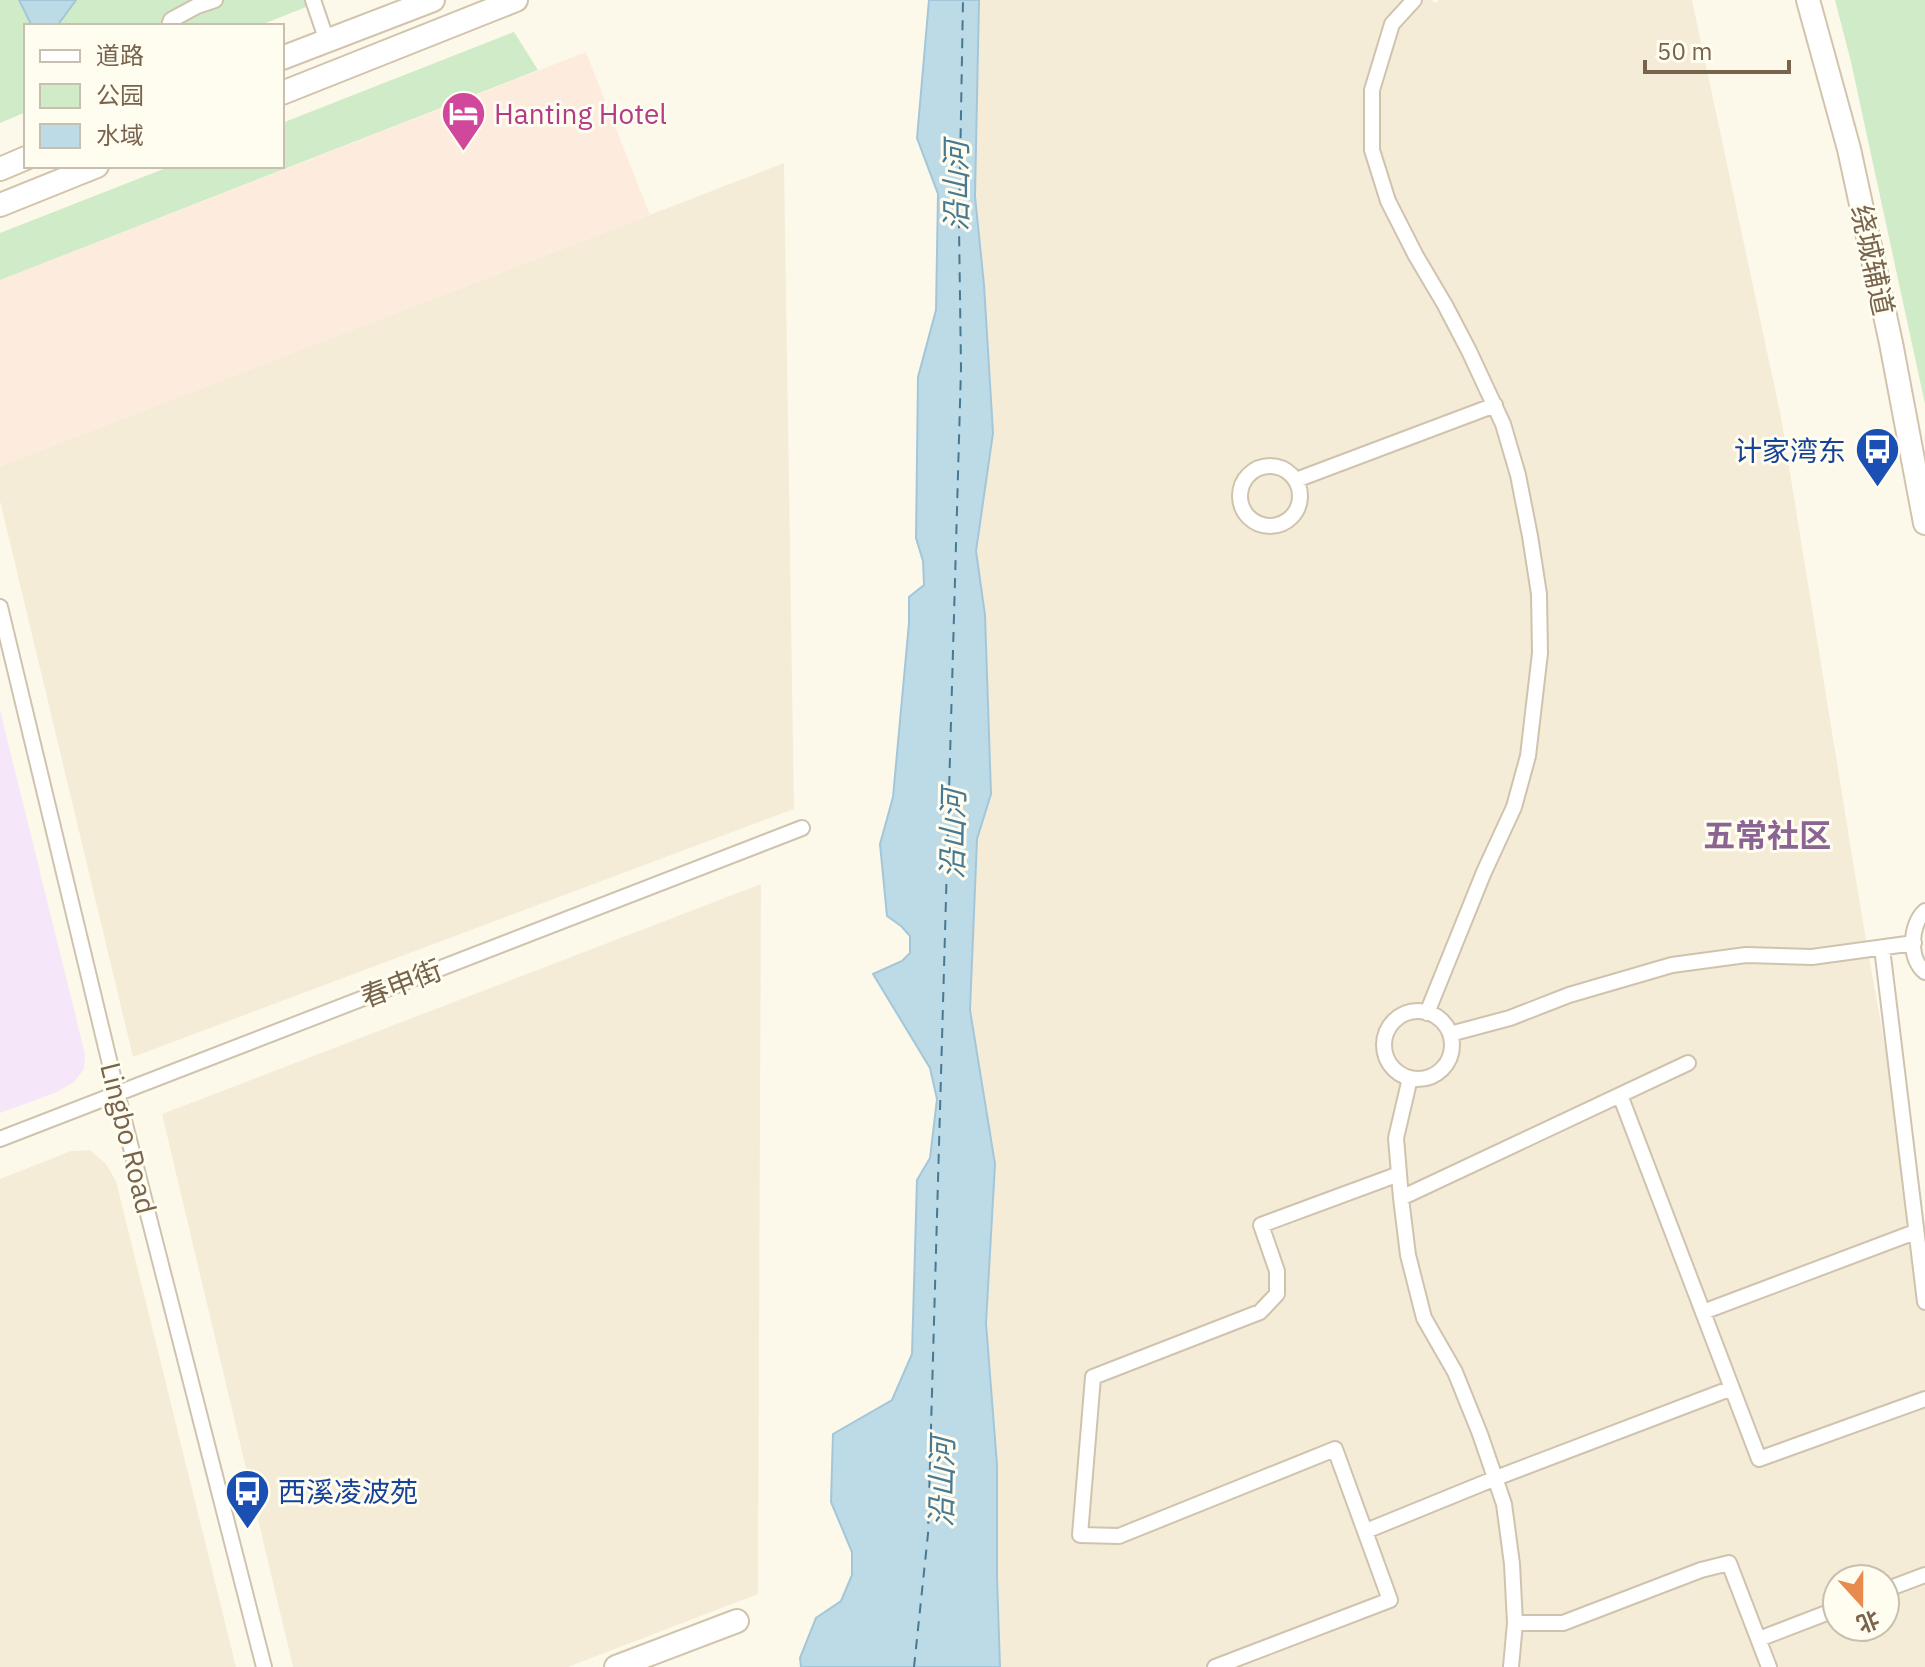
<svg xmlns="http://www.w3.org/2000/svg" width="1925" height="1667" font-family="'IBM Plex Sans','Noto Sans SC',sans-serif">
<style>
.residential{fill:#f5ecd8;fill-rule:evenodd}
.commercial{fill:#fdecde}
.education{fill:#f6e6fa}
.green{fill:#cfebc7}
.water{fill:#bddae7;stroke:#a3c7d9;stroke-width:2}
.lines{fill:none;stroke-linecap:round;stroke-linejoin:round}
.ferry{stroke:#487993;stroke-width:2;stroke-dasharray:10 8;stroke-linecap:butt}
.street-casing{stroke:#cfc3ae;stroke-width:18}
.secondary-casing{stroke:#d2c4ac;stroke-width:26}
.street{stroke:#fff;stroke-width:14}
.secondary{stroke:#fff;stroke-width:22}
.labels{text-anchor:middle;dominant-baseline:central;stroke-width:6;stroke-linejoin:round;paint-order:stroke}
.hotel-label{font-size:28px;fill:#b23c85;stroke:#fffcf0;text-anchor:start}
.street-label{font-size:28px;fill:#78644c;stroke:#fffcf0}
.transit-label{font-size:28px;fill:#164399;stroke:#fffcf0;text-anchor:end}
.water-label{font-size:30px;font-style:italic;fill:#487993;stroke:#fffcf0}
.quarter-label{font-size:32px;font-weight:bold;fill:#8c6494;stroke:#fffcf0}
</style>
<rect width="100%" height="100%" fill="#fdf9ea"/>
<!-- residential -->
<path class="residential" d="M979,0H1431L1436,3L1439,0H1692L1781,417L1862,917L1925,1273V1667H1000L997,1577V1465L986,1323L995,1164L970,1010L977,839L991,794L985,615L976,551L993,433L975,196ZM1837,1579H1885V1627H1837Z
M784,163L794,809L133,1057L0,501V466Z
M761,884L758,1594L568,1667H293L162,1114Z
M90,1150L106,1164L116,1181L236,1667H0V1179L71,1151Z"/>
<!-- commercial -->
<path class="commercial" d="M586,52L650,215L0,466V280Z"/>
<!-- education -->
<path class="education" d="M0,710L85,1054L84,1069L74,1082L57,1092L0,1113Z"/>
<!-- green -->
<path class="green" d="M0,0H324L258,26H26V112L0,123Z
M1835,0H1925V404L1851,62Z
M514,32L538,70L0,280V233L171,166H282V123Z"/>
<!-- water -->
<path class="water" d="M19,0H76L57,26H32Z
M929,0H979L975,196L984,285L993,433L976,551L985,615L991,794L977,839L970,1010L995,1164L986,1323L997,1465V1577L1000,1667H801L800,1658L816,1618L841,1601L852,1575V1552L831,1502L833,1434L892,1400L912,1354L917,1180L930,1158L937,1099L930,1068L873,974L902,961L910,953V936L901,926L887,916L880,844L893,797L909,623V597L924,585L923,561L916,538L918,377L936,310L938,194L917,138Z"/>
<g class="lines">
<!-- ferry -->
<path class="ferry" d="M914,1667L928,1534L961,368L959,227L963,0"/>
<defs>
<path id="street" d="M313,0L327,41
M1414,0L1392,24L1372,90V150L1388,201L1416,256L1445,305L1469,351L1503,424L1518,475L1530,536L1539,594L1540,653L1528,756L1514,807L1484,872L1427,1013
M169,26L171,20L197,6L215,0
M1240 496a30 30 0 1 1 60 0a30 30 0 1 1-60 0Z
M1296,480L1495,405
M0,607L117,1093L264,1667
M1925,911C1910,924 1908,959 1925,972
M1882,948L1925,1302
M1384 1045a34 34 0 1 1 68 0a34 34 0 1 1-68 0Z
M1450,1034L1510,1018L1569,995L1672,965L1746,955L1812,957L1914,943
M1410,1078L1396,1138L1401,1198L1408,1255L1424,1318L1455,1372L1480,1434L1504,1504L1512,1564L1515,1623L1511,1667
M1620,1095L1759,1459L1925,1399
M0,1139L802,828
M1401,1198L1688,1063
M1703,1312L1915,1232
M1366,1531L1496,1478L1732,1388
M1885,1590L1925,1575
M1515,1623H1563L1701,1570L1729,1563L1769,1667
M1759,1639L1837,1609
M1215,1667L1390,1600L1335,1449L1119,1536L1080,1535L1093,1377L1260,1312L1277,1294V1271L1261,1225L1399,1174"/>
<path id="secondary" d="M1808,0L1849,149L1891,343L1925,523
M282,58L433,0
M282,93L516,0
M0,169L26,158
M0,205L97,166
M616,1667L737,1621"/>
</defs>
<!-- street casing -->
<use href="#street" class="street-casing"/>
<!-- secondary casing -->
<use href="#secondary" class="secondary-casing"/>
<!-- street -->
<use href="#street" class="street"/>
<!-- secondary -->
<use href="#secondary" class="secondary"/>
</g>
<!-- icons -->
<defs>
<symbol id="hotel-pin" viewBox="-11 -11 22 30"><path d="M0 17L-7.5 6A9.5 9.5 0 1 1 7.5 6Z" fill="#d1479c" stroke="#fffcf0"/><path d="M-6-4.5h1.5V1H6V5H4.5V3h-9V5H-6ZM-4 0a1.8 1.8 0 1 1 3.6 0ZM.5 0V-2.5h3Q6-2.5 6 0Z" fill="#fff"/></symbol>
<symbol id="bus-pin" viewBox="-11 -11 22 30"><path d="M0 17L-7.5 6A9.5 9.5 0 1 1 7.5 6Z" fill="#1a4fb4" stroke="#fffcf0"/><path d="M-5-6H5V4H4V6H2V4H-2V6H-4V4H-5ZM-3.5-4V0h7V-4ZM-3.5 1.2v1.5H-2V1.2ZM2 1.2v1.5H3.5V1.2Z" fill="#fff"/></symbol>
</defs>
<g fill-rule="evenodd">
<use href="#hotel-pin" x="438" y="88" width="51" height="69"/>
<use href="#bus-pin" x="1852" y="424" width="51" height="69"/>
<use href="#bus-pin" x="222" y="1466" width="51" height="69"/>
</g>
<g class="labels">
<!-- hotel labels -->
<g class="hotel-label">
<text x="494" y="113">Hanting Hotel</text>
</g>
<!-- street labels -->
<g class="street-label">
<text transform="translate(1873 260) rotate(78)">绕城辅道</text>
<text transform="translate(401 983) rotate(-21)">春申街</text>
<text transform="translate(129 1138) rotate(76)">Lingbo Road</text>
</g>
<!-- transit labels -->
<g class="transit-label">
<text x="1846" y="450">计家湾东</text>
<text x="278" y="1491" text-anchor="start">西溪凌波苑</text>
</g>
<!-- water labels -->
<g class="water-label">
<text transform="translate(955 186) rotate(-90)">沿山河</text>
<text transform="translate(952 834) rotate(-89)">沿山河</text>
<text transform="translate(941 1482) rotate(-89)">沿山河</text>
</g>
<!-- quarter labels -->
<g class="quarter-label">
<text x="1767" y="835">五常社区</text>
</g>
</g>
<!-- legend -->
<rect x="24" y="24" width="260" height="144" fill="#fffcf0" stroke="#c9bfae" stroke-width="2"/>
<rect x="40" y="50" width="40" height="12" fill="#ffffff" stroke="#c9bfae" stroke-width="2"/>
<text x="96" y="64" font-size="24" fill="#78644c">道路</text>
<rect x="40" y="84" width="40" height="24" fill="#cfebc7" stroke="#c9bfae" stroke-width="2"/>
<text x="96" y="104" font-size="24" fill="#78644c">公园</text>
<rect x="40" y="124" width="40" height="24" fill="#bddae7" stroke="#c9bfae" stroke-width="2"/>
<text x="96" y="144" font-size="24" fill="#78644c">水域</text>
<!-- north arrow -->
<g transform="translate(1861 1603) rotate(159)"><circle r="38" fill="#fffcf0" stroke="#c9bfae" stroke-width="2"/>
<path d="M0-6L14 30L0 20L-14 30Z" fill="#e78b4f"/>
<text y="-12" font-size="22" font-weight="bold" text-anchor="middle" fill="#78644c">北</text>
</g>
<!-- scale -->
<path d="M1645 60v12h144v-12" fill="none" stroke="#78644c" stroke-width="4"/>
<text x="1657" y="60" font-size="24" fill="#78644c" stroke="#fffcf0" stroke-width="6" paint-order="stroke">50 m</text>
</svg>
